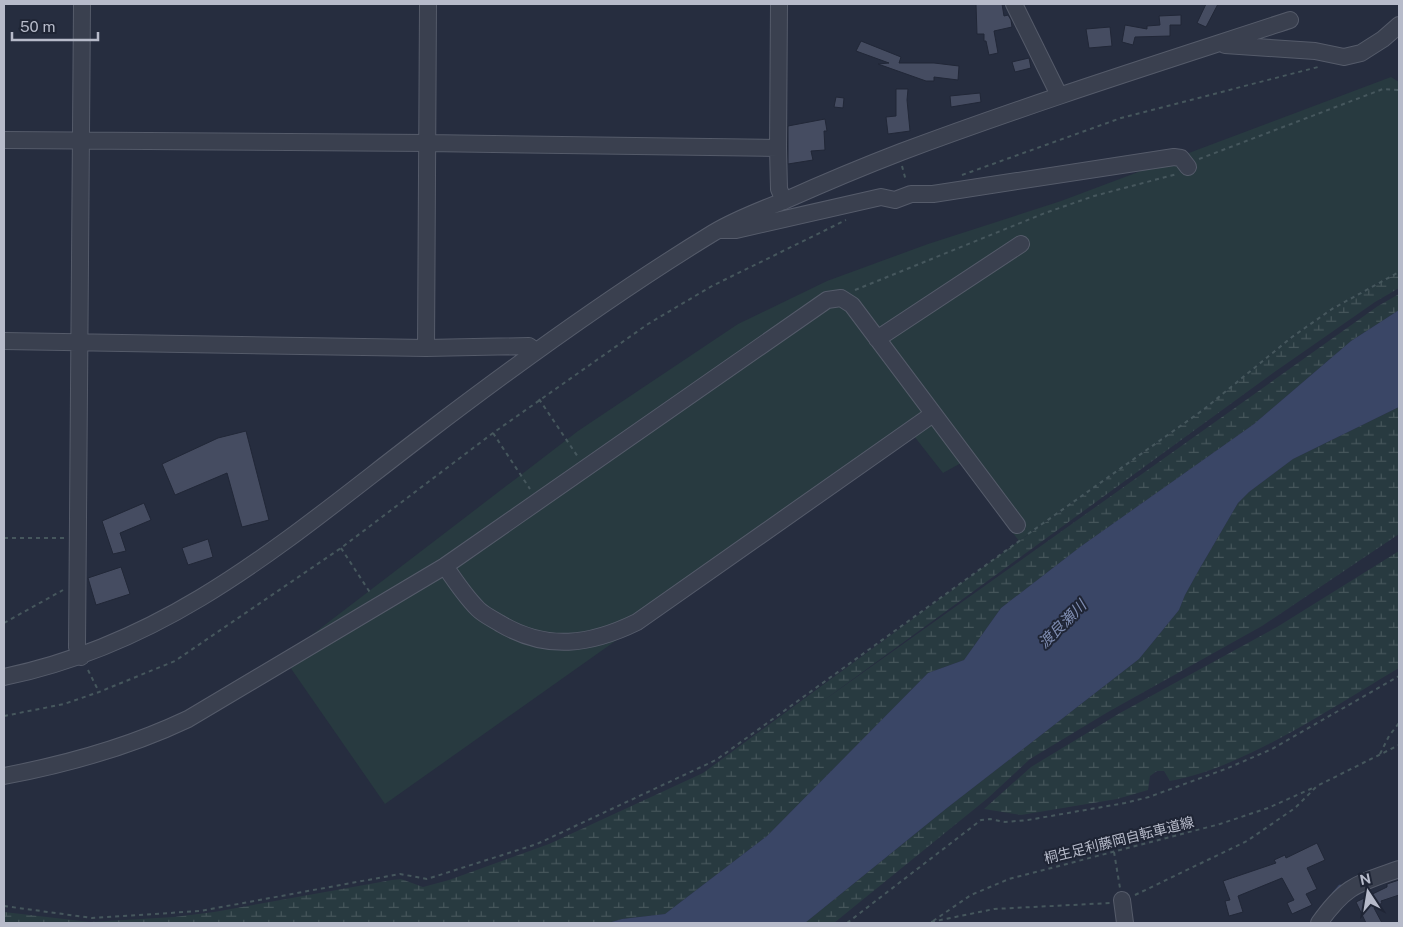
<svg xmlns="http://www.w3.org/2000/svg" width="1403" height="927" font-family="'Public Sans','Noto Sans JP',sans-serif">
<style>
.wetland{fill:url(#wetland-marsh)}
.park{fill:#283a40}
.water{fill:#3a4666}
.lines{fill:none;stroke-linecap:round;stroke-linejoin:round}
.stream{stroke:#3a4666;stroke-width:3}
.building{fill:#454c61;stroke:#212737}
.minor-casing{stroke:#555b6a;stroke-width:18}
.path{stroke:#46575d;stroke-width:2;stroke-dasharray:4 4;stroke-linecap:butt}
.minor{stroke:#3a404f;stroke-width:16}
.labels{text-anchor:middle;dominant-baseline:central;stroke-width:4;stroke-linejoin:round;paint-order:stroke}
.street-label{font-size:14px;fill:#b7bbca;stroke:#1f2535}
.water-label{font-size:15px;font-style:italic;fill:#7f8db1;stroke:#1f2535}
</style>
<defs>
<pattern id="wetland-marsh" width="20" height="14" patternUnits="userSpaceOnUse" patternTransform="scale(1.25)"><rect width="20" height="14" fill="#283a40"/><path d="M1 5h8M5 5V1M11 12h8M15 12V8" fill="none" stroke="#45555a"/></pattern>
</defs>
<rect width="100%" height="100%" fill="#262d3f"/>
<!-- wetland -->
<path class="wetland" d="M1399,272V288L1375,302L1273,373L816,706L1378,306L1399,294V310L1351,341L1254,424L1080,547L1001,608L964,660L928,673L767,836L665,914L622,919L608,923H4V912L90,922L174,917L214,912L392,880L401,879L423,887L449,880L549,844L703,773L1019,541L1203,410L1292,337L1332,309Z
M1399,407V534L1262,626L1108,712L1030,759L988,798L834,923H805L947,808L1139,659L1179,610L1185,595L1200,568L1238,503L1249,492L1293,459Z
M1399,551V668C1334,706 1244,768 1170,781L1164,771H1157L1150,776L1148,790L1117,799L1021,815L984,809L1031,767L1120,713L1277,627Z"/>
<!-- park -->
<path class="park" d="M1391,77L1399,82V272L1332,309L1292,337L1203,410L1019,541L961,463L943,473L914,436L621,637L385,804L283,657L578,431L738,324L827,281L928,244L1061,201Z"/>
<!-- water -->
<path class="water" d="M1399,310V407L1293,459L1249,492L1238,503L1200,568L1185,595L1179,610L1139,659L947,808L805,923H608L622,919L665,914L767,836L928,673L964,660L1001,608L1080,547L1254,424L1351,341Z"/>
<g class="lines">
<!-- stream -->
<path class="stream" d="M1334,893L1340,886"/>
</g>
<!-- building -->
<path class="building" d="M976,4H1002L1004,16L1008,15L1011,20L1012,27L994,31L998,53L989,55L986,41H984V34H977Z
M1206,4H1218L1206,27L1197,23Z
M1181,15V25H1170V36L1135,37L1133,45L1122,42L1125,25L1147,29V26L1160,25L1159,16Z
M1110,27L1112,46L1089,48L1086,29Z
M861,41L901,57L899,63H934L959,66L958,80L934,77V81H926L878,64L889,63L856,51Z
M1029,58L1031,68L1015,72L1012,62Z
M896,89H908L907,100L910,131L888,134L886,117L896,116Z
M980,93L981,102L951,107L950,96Z
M836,97L844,98L843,108L834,107Z
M825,119L827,131H824L825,150L811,151L813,160L788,164V126Z
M246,431L269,520L242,527L227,473L175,495L162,464L218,438Z
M144,503L151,520L120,533L126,551L113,554L102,521Z
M208,539L213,557L188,565L182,548Z
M121,567L130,594L96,605L88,578Z
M1317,843L1325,860L1307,868L1317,889L1306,894L1312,905L1292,914L1287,903L1294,900L1282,878L1238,896L1243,912L1229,916L1225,901L1230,900L1223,881L1276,863L1274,860L1285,855L1286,858Z
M1399,880V895L1381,901L1382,903L1374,908L1382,923H1366L1356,902L1387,887V884Z"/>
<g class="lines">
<defs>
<path id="minor" d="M779,4L778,148L779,189L784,201
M1014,4L1059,95
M1225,45L1315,51L1344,57L1361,53L1383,39L1399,25
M4,140L427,143L778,148
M721,230H736L881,197L895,200L911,194H933L1174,157L1181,158L1188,167
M877,339L1021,244
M4,341L426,348L529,346L536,351
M426,348L428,4
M445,566C455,581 465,596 478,609C484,615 493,619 501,624C547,651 590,645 637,622L933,414
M81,657L77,647L82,4
M4,677C174,642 291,536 425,434C518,363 613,294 713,233C736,219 761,210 786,200C824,183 862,167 901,152C1029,104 1159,63 1290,20
M4,776C68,764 129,747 188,719L445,566L827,300L841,298L852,305L1017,525
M1122,900L1125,923
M1319,923C1346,885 1357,884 1399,869"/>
</defs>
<!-- minor casing -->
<use href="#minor" class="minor-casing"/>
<!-- path -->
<path class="path" d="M1199,159L1383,89L1399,90
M902,166L906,181
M962,175L1121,118L1318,67
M855,290L1045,213L1094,196L1177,174
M539,399L578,457
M493,433L530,489
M1028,534L1203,410L1292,337L1332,309L1399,272
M4,538H64
M341,548L371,594
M4,623L63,590
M88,670L99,692
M4,716L64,704L99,692L175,661L341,548L493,433L648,324L712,286L846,220
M1380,754L1389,736L1399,723
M1114,852L1120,888
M1135,895L1247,841L1295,808L1317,786L1399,745
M4,906L92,918L200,911L400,874L427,879L537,844L716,760L1022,539
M933,921L971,895L1009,879L1220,824L1268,808L1315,787
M931,922L994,909L1110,903
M847,923L981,820L990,819L1005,822L1028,820L1125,803L1149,797L1228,768L1272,749L1399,676"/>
<!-- minor -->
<use href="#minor" class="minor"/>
</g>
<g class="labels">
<!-- street labels -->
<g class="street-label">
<text transform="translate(1119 840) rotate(-14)">桐生足利藤岡自転車道線</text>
</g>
<!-- water labels -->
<g class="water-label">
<text transform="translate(1062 624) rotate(-45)">渡良瀬川</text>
</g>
</g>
<!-- border -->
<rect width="1403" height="927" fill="none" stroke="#b7bbca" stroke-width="10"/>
<!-- north arrow -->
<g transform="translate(1368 892) rotate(348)" stroke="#1f2535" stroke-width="4" paint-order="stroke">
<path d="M0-4L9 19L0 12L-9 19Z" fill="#b7bbca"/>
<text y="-8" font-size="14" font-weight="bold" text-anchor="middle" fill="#b7bbca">N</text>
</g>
<!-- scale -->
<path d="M12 32v8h86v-8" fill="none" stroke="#b7bbca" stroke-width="2.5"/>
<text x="20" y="32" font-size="15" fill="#b7bbca" stroke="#1f2535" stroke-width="4" paint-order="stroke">50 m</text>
</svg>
